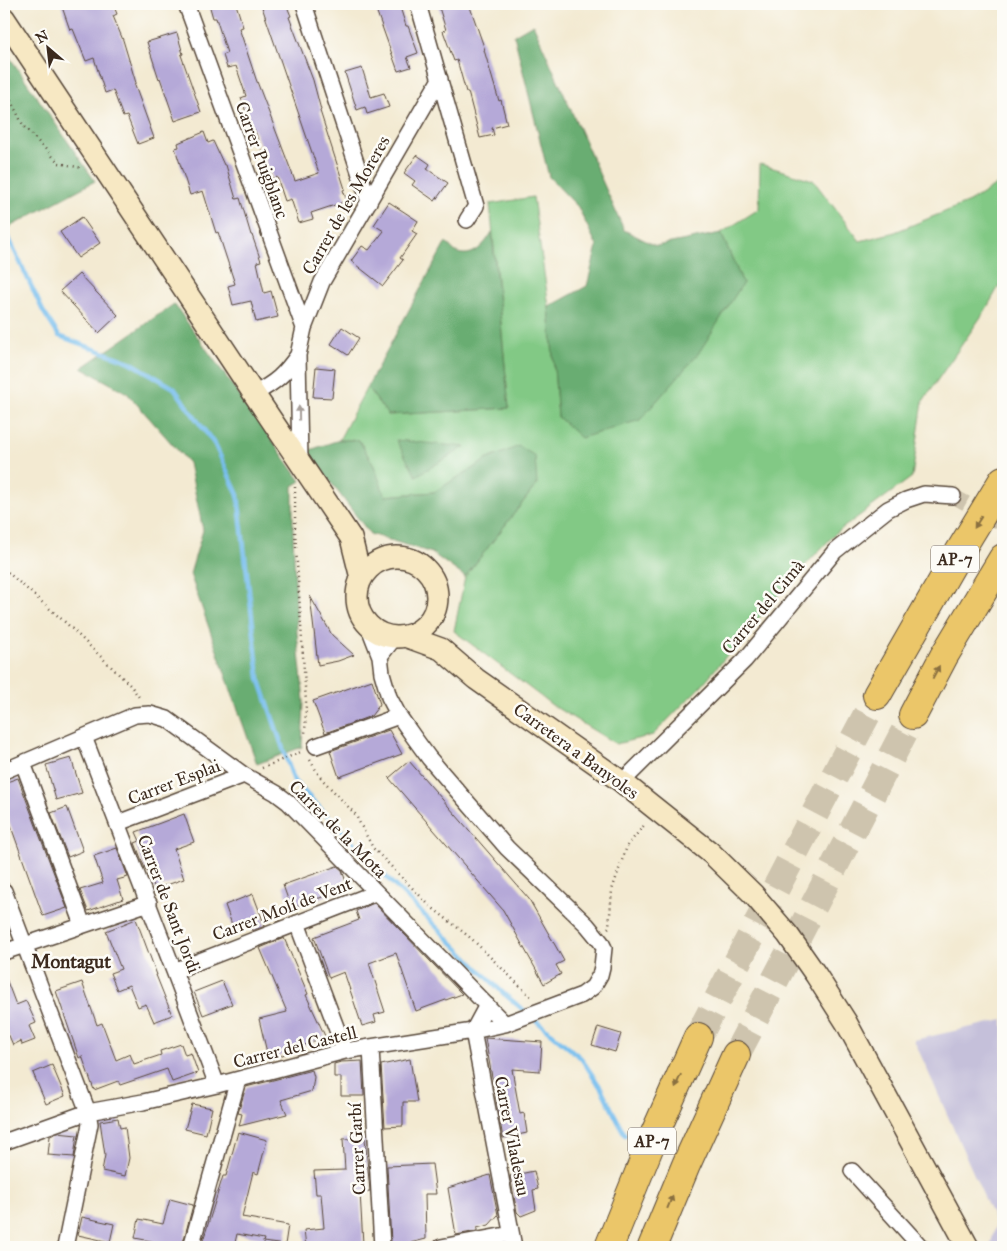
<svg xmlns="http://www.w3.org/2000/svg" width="1007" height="1251" font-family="'IM FELL Great Primer',serif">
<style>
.industrial{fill:#c5c0da}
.green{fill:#82c985;stroke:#5e7a52}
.forest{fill:#69ad72;stroke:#526c48}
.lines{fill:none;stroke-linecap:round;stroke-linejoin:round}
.stream{stroke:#76beee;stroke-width:4.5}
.building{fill:#b5a9d8}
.street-tunnel{stroke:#cec4ae;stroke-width:15;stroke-dasharray:15 8;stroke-linecap:butt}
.highway-tunnel{stroke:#cec4ae;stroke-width:28;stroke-dasharray:28 14;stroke-linecap:butt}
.street-casing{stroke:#574739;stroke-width:18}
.secondary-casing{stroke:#574739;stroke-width:24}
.highway-casing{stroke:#574739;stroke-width:30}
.path{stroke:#574739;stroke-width:2.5;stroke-dasharray:1 4;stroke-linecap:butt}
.street{stroke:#fff;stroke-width:15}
.secondary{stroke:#f7e8c3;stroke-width:21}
.highway{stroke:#ebc669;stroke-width:28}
.oneway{fill:#a79f9a}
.oneway2{fill:#8a7040}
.labels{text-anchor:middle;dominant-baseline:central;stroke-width:5;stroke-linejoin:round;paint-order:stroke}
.shield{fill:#fdfcf7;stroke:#75695f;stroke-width:1}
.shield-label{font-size:16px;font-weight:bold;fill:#3b2a1e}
.street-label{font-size:18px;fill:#3b2a1e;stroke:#fdfcf7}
.neighbourhood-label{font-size:19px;font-weight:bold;fill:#3b2a1e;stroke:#fdfcf7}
</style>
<rect width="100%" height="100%" fill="#fdfcf7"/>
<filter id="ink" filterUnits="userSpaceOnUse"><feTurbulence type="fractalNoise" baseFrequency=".02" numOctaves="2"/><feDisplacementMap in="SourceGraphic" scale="10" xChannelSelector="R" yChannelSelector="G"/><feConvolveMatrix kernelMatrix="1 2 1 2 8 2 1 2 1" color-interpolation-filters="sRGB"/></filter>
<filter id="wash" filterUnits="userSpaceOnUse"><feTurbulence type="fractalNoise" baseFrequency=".0096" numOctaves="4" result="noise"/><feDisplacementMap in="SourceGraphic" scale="20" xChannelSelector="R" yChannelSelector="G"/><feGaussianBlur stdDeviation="1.12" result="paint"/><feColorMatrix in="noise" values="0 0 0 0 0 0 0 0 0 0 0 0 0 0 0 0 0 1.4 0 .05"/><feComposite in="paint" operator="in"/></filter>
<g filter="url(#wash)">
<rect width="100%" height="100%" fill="#f3ead2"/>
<!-- industrial -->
<path class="industrial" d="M1003,1020V1247H990L996,1224L914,1040Z"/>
<!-- green -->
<path class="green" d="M760,164L813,180L860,241L895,232L969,202L1003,181V279L985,311L923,401L912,477L836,533L791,580L701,686L653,735L616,744L552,705L454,631L465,577L537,484L488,459L434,492L384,496L374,466L359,440H339L367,387L388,415L509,408L490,204L533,197L549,307L558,416L743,283L721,233L759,209Z"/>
<!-- forest -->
<path class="forest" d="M533,24L624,230L656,246L721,233L743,283L698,354L640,420L581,438L558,417L549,307L587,286L597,246L578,207L549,177L514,35Z
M4,49L95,181L4,230Z
M492,232L509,408L388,415L367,387L446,242C449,245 453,251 458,253C474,258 485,244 492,232Z
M174,304L301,481L293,486V532L297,633L304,701L302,747L257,764L190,574L203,530L189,463L127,393L82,368Z
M339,440H359L374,466L385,496L434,492L488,459L519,446L535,456L537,484L465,577L432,553L370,534L307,451Z
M396,440L465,447L416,476Z"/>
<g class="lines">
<!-- stream -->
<path class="stream" d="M4,228L43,311L59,336L130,362L174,388L215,445L238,495L259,678L294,781L392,883L503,993L581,1058L601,1088L625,1135"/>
</g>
<g id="blocks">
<!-- building -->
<path class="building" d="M61,4H113L117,14L113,16L123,40L136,83H134L154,138L138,144L127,116L123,117L113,90L105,93L94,58L86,61L73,29L70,30Z
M209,4H236L243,27L239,28L256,79L295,181L319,173L261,4H286L291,16L289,17L313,80L321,110L320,111L345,189L343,190L347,201L311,213L313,219L299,223L291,199L285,201L277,177L273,179L254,129H252L241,98L246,96L236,66L227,68L223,55L227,53L216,18H213Z
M374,4H399L406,26H408L418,53L407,57L411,67L398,71Z
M438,4H469L485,50H484L499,101L501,100L507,124L492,128L494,135L480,138L468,92H466L457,60L454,61L443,31L446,30Z
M177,33L183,54L181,55L201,112L175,121L160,78L159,79L147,42Z
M362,68L371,97L384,93L389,107L367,114L365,107L357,110L345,73Z
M204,132L208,143L213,141L224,165H226L236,199L240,198L251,235H252L261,261L257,262L264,293L271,291L278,317L256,322L251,301L233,305L228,286L235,284L218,232L216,233L203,191L190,195L175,148L179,147L178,143Z
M417,155L430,164L427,169L448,183L435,201L412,185L415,181L404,173Z
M389,202L418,221L412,231L417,234L400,258L403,260L383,286L351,261L362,246L369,250L384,231L374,225Z
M82,217L100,243L78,258L60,232Z
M79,274L118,315L99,333L60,291Z
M342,327L359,338L348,355L331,344Z
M316,367L335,369L332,398L313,397Z
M310,596L332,635L354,655L338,661L318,665Z
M372,680L380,704L371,716L325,733L313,701Z
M389,730L402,754L339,777L330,751Z
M71,758L82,793L56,800L46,765Z
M409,761L529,899L564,961L556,965L561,974L544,984L503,910L389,778Z
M18,778L67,908L43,916L4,807V783Z
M67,807L83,851L68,857L51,813Z
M184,814L194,842L174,849L184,879L155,889L148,870L146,871L135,843L140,841L136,832Z
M117,848L128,877L117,880L123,899L88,911L80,890L103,883L94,856Z
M337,866L342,870L348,888L291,908L283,885Z
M253,894L265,926L252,931L250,924L234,930L225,905Z
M374,903L462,994L416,1011L396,953L369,963L385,1012L374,1015L376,1022L362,1026L344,972L329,978L314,937L359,920L356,911Z
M136,919L157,975H156L172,1015L154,1022L146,1004L138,1007L129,985L117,990L110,973L121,969L106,931Z
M284,938L308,994L306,995L325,1036L269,1061L259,1019L287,1012L260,948Z
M5,976L16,1005L26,1001L36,1023L29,1026L35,1040L22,1045L21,1041L13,1045L4,1024V977Z
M222,981L232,1004L203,1015L194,992Z
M82,982L97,1025L102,1023L116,1060L130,1054L134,1064L161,1055L160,1051L181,1044L185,1055L191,1053L198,1073L172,1082L167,1069L120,1085L118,1081L94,1090L82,1056L79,1058L56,991Z
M598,1027L621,1034L615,1052L592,1045Z
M485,1038L542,1042L540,1071L512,1069L520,1114L524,1113L527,1133L503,1138Z
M410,1059L417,1102H403V1126L385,1127L381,1065Z
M362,1061L364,1096H341V1077H334V1064L341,1062Z
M52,1065L65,1096L46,1104L33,1073Z
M312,1070L314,1077L312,1091L281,1100L287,1114L239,1126L242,1114L238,1113L246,1087Z
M192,1104L212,1108L206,1134L185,1129Z
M118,1118L120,1128L125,1127L129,1158L125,1176L102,1171L105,1155L100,1121Z
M238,1132L267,1140L258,1174L253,1172L242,1217L288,1225L285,1245L263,1242L264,1239L237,1234L234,1247H201L223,1176H226Z
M57,1133L77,1135L74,1157L48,1155L50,1136Z
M365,1138L370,1191L360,1192L363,1244L335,1247H306L304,1230L324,1228L321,1194H316L314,1171L345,1170L343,1139Z
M432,1164L436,1194H425L426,1239L398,1246L391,1242L387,1166Z
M534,1171L538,1189L533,1190L536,1210L521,1216L517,1212L510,1176Z
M490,1175L498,1215L489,1225L477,1228V1231L456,1235L448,1188Z
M170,1199L193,1205L182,1247L135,1238L139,1219L163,1224Z
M82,1217L114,1224L110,1242L78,1235Z"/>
</g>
</g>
<g filter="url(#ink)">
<use href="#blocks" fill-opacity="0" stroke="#574739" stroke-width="1"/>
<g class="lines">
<!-- street-tunnel -->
<path class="street-tunnel" d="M953,496L1003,524"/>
<!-- highway-tunnel -->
<path class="highway-tunnel" d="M698,1037L877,695
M736,1055L913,715"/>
<defs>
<path id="street" d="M186,4L304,328
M304,4L369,202
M418,4L476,206L467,220
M254,394C276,382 284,375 298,355
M300,462L298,355L304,328L322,282L440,79
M380,656L395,637
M84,737L174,971L217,1085
M316,746L399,716
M23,763L83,925
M4,771L135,715L150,714L167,719L244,775L276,793L288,802L505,1024
M622,782L745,660L835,551L888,509L906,500L924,494L953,496
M118,823L244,775
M4,891L88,1112L90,1124L65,1247
M297,923L345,1051
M4,952L149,903
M174,971L375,893
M487,1005L473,1031L514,1247
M371,1048L382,1247
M4,1142L88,1112L143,1102L217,1085L345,1051L473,1031L505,1024L582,995L593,987L600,975L602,967L604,948L601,942L587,925L507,848L429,758L413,736L399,716L389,697L382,673L380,656L368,625
M852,1171L921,1247
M191,1247L238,1080
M441,1247L511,1234"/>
<path id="secondary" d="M4,18L254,394L351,538L361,578
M357 597a40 40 0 1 1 80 0a40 40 0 1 1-80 0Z
M405,636L441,649L476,679L622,782L711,853L753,894L788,935L816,975L846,1022L968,1247"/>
<path id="highway" d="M877,695L955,559L1003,480
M913,715L944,656L1003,558
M609,1247L655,1133L698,1037
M652,1247L686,1165L736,1055"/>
</defs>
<!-- street casing -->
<use href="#street" class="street-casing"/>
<!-- secondary casing -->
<use href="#secondary" class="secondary-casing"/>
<!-- highway casing -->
<use href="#highway" class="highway-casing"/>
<!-- path -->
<path class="path" d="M4,87L24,127L59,163L82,168
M295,487V532L306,702L305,736
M4,569L66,623L131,686L141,700
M310,760L320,777L355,814L373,848L430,906L472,939L533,999
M262,768L303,751
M608,928L609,927L612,890L627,846L646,823"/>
<!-- street -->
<use href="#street" class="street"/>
<!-- secondary -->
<use href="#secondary" class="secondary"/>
<!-- highway -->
<use href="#highway" class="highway"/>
</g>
<!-- one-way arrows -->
<defs><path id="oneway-solid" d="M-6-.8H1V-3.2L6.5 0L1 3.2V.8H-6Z" transform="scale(1.25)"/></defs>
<use class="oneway" href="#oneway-solid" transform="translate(299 413) rotate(-91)"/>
<g class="oneway2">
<use href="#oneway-solid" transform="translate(978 522) rotate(122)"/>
<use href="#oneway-solid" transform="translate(936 672) rotate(-62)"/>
<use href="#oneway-solid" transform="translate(678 1081) rotate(114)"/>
<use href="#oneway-solid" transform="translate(670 1202) rotate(-68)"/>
</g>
</g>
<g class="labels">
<!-- shield labels -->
<g class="shield">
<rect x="931" y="545.5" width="48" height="27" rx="4"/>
<rect x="628" y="1127.5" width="48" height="27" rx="4"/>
</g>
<g class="shield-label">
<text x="955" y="559">AP-7</text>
<text x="652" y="1141">AP-7</text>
</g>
<!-- street labels -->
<g class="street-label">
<text transform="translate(262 160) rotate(70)">Carrer Puigblanc</text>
<text transform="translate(346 205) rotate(-60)">Carrer de les Moreres</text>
<text transform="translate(763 607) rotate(-50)">Carrer del Cimà</text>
<text transform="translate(576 751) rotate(36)">Carretera a Banyoles</text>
<text transform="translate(174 782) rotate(-21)">Carrer Esplai</text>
<text transform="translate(338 829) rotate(45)">Carrer de la Mota</text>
<text transform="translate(169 904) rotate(69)">Carrer de Sant Jordi</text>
<text transform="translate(282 909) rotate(-21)">Carrer Molí de Vent</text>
<text transform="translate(295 1047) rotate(-14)">Carrer del Castell</text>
<text transform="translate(512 1136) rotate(79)">Carrer Viladesau</text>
<text transform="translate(357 1149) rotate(-93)">Carrer Garbí</text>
</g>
<!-- neighbourhood labels -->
<g class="neighbourhood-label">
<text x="71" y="961">Montagut</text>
</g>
</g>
<!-- margin -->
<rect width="1007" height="1251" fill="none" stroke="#fdfcf7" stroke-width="20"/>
<!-- north arrow -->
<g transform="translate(48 48) rotate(332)" stroke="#fdfcf7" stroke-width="4" paint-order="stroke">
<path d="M0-4L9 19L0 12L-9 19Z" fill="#3b2a1e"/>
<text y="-8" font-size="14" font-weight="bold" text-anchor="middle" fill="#3b2a1e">N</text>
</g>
</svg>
